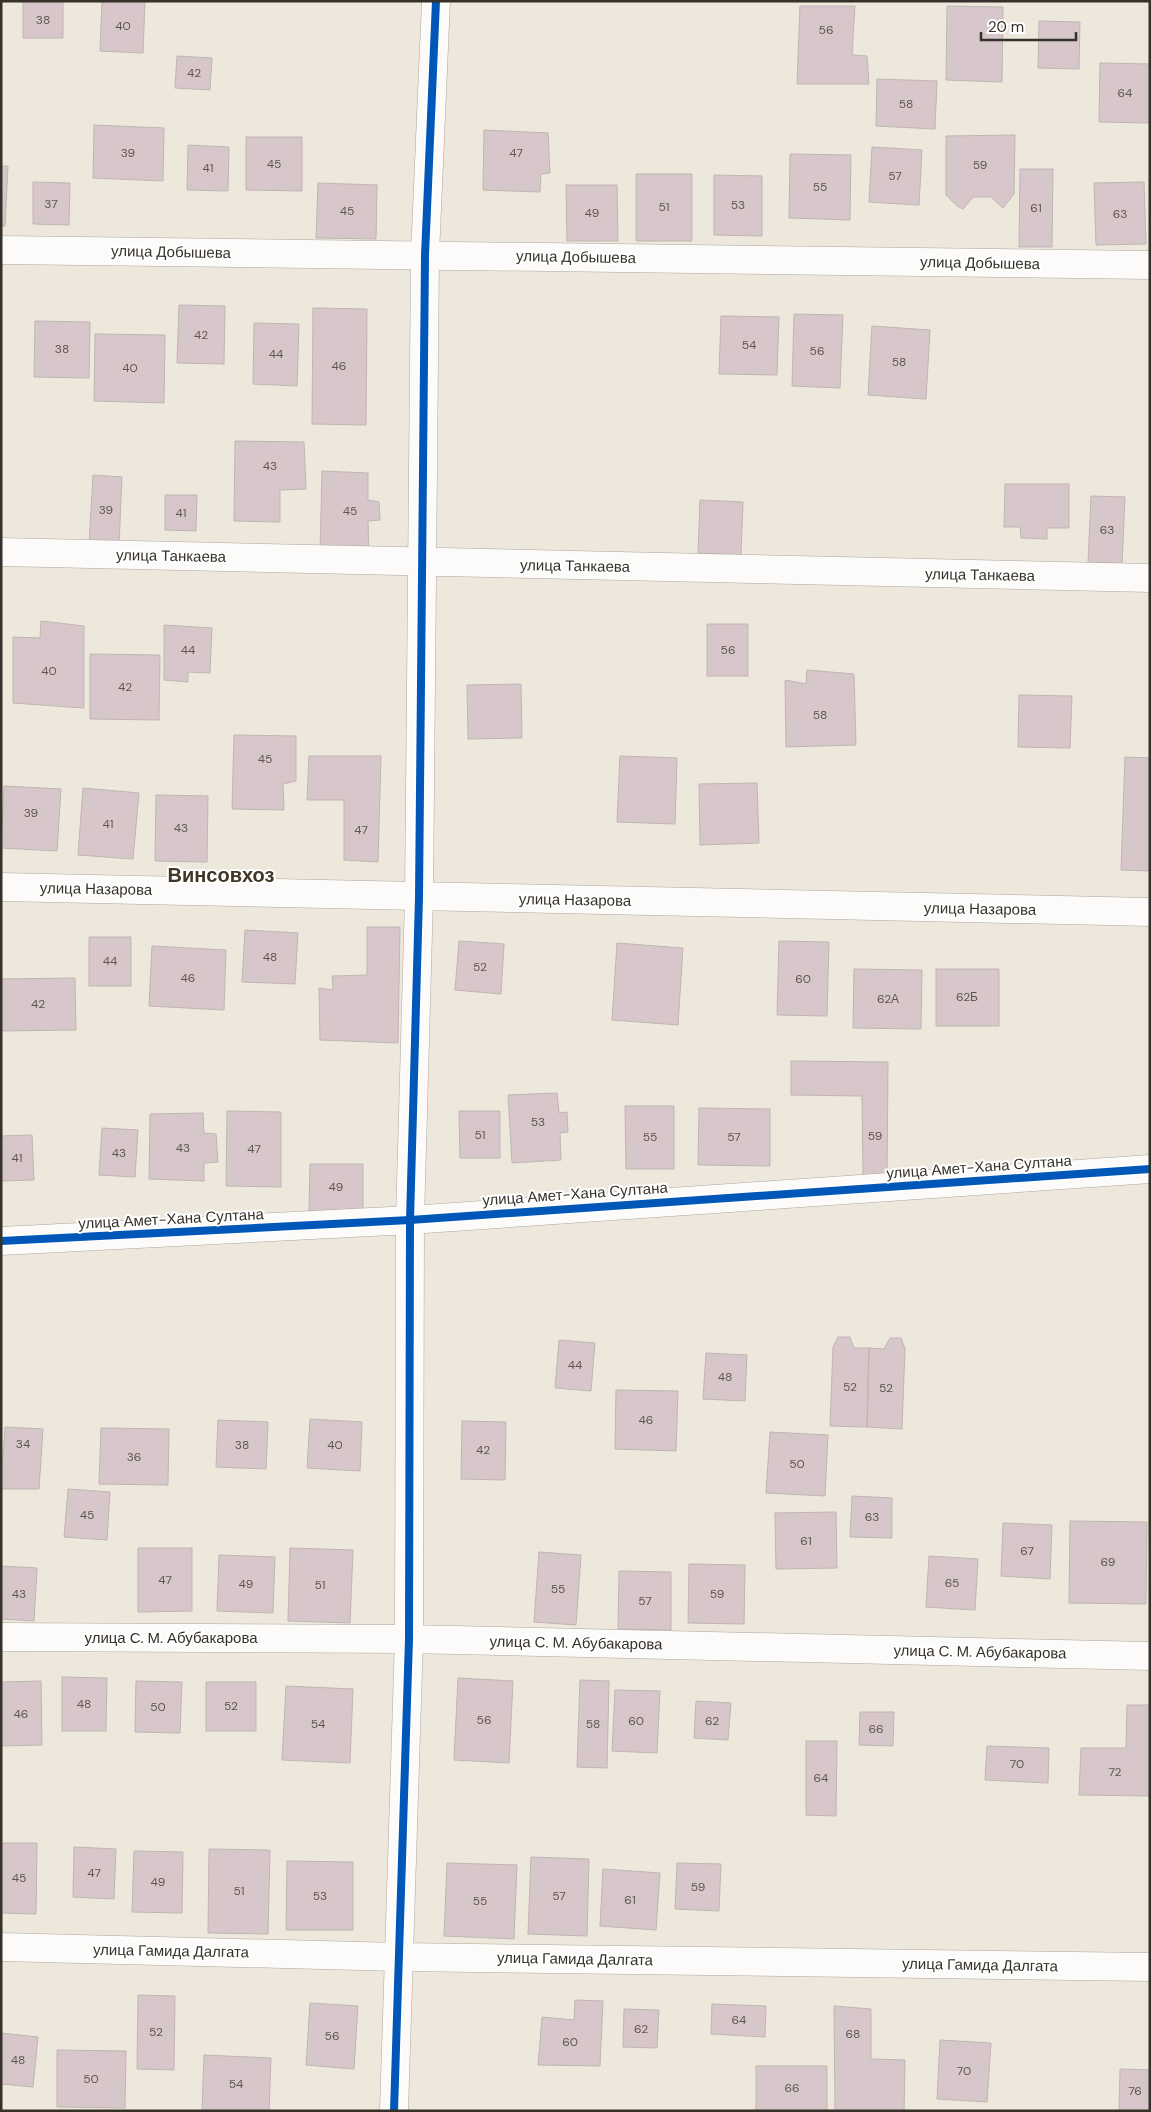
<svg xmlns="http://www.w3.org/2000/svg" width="1151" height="2112" font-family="'DM Sans',sans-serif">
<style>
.building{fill:#d7c7ca;stroke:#beb6b3}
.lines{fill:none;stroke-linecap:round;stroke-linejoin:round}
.minor-casing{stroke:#aca79e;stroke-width:29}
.minor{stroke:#fcfbfa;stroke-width:28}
.cycleway-casing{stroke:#fff;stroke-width:11}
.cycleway{stroke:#0057b8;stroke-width:8}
.labels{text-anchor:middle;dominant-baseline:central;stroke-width:4;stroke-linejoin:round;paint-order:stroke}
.number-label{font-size:12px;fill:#5e5651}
.street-label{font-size:15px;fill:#363129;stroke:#fff}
.district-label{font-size:20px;font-weight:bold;fill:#403726;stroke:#fff}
</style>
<rect width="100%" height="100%" fill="#eee7dc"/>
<!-- building -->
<path class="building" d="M23,1H63V38H23Z
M102,1H145L143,53L100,51Z
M800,6H855L852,55L867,56L869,84H797Z
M947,6L1003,7L1002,82L946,80Z
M1039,21L1080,22L1079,69L1038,68Z
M177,56L212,58L210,90L175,88Z
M1100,63L1150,64V123L1099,122Z
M877,79L937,81L935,129L876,126Z
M94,125L164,128L163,181L93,178Z
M484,130L548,133L550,173L541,174L540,192L483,190Z
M1015,135L1014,194L1003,208L991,197H973L963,209L957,206L946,195V136Z
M246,137H302V191L246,190Z
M188,145L229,147L228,191L187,190Z
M872,147L922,150L919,205L869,202Z
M790,154L851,155L850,220L789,218Z
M1,166H8L5,226H1Z
M1020,169H1053L1052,247H1019Z
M636,174H692V241H636Z
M714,175L762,176V236L714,235Z
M33,182L70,183L69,225L33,224Z
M1144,182L1146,244L1096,245L1094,183Z
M318,183L377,185L376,239L316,238Z
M566,185H617L618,241H567Z
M179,305L225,306L224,364L177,363Z
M313,308L367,309L366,425L312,424Z
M794,314L843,315L840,388L792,386Z
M721,316L779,317L777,375L719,374Z
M35,321L90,322L89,378L34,377Z
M254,323L299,324L297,386L253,384Z
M872,326L930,330L926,399L868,395Z
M95,334L165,335L164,403L94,401Z
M235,441L304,442L306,489L280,490V522L234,521Z
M322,471L368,473V500L379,502L380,520L368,521L369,555L320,554Z
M93,475L122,477L119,545L89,544Z
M1005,484H1069V528H1047V539L1021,538L1020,527H1004Z
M165,495H197L196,531L165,530Z
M1091,496L1125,497L1122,564L1088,562Z
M700,500L743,502L741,555L698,553Z
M41,621L84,626V708L13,703V637L40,638Z
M707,624H748V676H707Z
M164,625L212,628L210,673L188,672V682L164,680Z
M90,654L160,655L159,720L90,719Z
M807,670L854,674L856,745L786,747L785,680L806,684Z
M521,684L522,738L468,739L467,685Z
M1019,695L1072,696L1070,748L1018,747Z
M234,735L296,736V781L283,784L284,810L232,809Z
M309,756H381L378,862L344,860V800H307Z
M620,756L677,758L675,824L617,822Z
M1125,757L1150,758V871L1121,870Z
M757,783L759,843L700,845L699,784Z
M4,786L61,789L57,851L1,848Z
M83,788L139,793L133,859L78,855Z
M156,795L208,796L207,862L155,861Z
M367,927H400L398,1043L320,1040L319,988L333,990L332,976L367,975Z
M245,930L298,933L295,984L242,982Z
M89,937H131V986H89Z
M459,941L504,944L501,994L455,990Z
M779,941L829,942L827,1016L777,1015Z
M617,943L683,948L678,1025L612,1020Z
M152,946L226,950L224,1010L149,1006Z
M854,969L922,970L921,1029L853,1028Z
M936,969H999V1026H936Z
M75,978L76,1030L1,1031V979Z
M791,1061L888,1062L887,1176H863L862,1096L791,1095Z
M557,1093L559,1113L567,1112L568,1132L560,1133L561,1160L512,1163L508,1095Z
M625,1106H674V1169H626Z
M699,1108L770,1109V1166L698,1165Z
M227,1111L281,1112V1187L226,1186Z
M459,1111H500V1158H460Z
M203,1113L204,1133L216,1134L218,1162L204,1163V1181L149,1179L150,1114Z
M102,1128L138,1130L135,1177L99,1175Z
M32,1135L34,1180L1,1181V1136Z
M310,1164H363V1211H309Z
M838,1337H850L854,1348H869L867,1427L830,1426L833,1347Z
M890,1338H901L905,1349L902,1429L867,1427L869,1348L884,1349Z
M559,1340L595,1343L591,1391L555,1388Z
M706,1353L747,1355L745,1401L703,1399Z
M616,1390L678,1391L676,1451L615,1449Z
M310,1419L362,1422L360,1471L307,1468Z
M218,1420L268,1422L266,1469L216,1467Z
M462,1421L506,1422L505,1480L461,1479Z
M5,1427L43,1429L39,1489H1V1460H3Z
M101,1428L169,1429L168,1485L99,1484Z
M770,1432L828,1435L825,1496L766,1493Z
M68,1489L110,1492L107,1540L64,1537Z
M852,1496L892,1498V1538L850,1537Z
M836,1512L837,1568L776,1569L775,1513Z
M1070,1521L1147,1522L1146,1604L1069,1603Z
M1003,1523L1052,1525L1050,1579L1001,1576Z
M138,1548H192V1611L138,1612Z
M290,1548L353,1550L350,1623L288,1621Z
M539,1552L581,1555L576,1625L534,1622Z
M219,1555L275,1557L273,1613L217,1611Z
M929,1556L978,1559L975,1610L926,1607Z
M689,1564L745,1565L744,1624L688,1623Z
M1,1566L37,1568L34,1621L1,1619Z
M619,1571L671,1572V1630L618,1629Z
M62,1677L107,1678L106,1731H62Z
M458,1678L513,1681L509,1763L454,1760Z
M580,1680L609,1681L607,1768L577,1767Z
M41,1681L42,1745L1,1746V1682Z
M136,1681L182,1682L180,1733L135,1732Z
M206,1682H256V1731H206Z
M286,1686L353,1689L350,1763L282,1760Z
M615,1690L660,1691L657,1753L612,1751Z
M696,1701L731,1703L728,1740L694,1738Z
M1127,1705H1150V1796L1079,1795L1081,1748H1126Z
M860,1712H894L893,1746L859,1745Z
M806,1741H837L836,1816L806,1815Z
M987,1746L1049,1748L1048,1783L985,1780Z
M1,1843H37L36,1914L1,1913Z
M74,1847L116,1849L114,1899L73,1897Z
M209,1849L270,1850L268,1934L208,1933Z
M134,1851L183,1852L182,1913L132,1912Z
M531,1857L589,1859L587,1936L528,1934Z
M287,1861L353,1862V1930H286Z
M447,1863L517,1865L514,1939L444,1936Z
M677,1863L721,1864L719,1911L675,1909Z
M603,1869L660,1873L656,1930L600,1926Z
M138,1995L175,1996L174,2070L137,2069Z
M575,2000L603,2001L600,2066L538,2065L542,2017L574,2020Z
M310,2003L358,2006L354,2069L306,2065Z
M712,2004L766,2006L765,2037L711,2034Z
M834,2006L871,2009V2059L905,2060L904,2111H835Z
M624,2009L659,2010L657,2048L623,2047Z
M1,2033L38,2037L33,2087L1,2084Z
M940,2040L991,2043L987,2102L937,2099Z
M57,2050L126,2051L125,2108L57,2107Z
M204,2055L271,2058L269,2111H202Z
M756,2066H827V2111H756Z
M1120,2069L1150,2070V2111H1119Z"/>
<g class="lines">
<defs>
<path id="minor" d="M1,250L1150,265
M1,552L1150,578
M1,887L1150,912
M1,1241L410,1220L1150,1169
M1,1637L409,1639L1150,1656
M1,1947L399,1957L1150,1967
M394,2111L409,1639L410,1220L419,897L425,255L436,1"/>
</defs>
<!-- minor casing -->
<use href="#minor" class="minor-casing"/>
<!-- minor -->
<use href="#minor" class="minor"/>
<defs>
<path id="cycleway" d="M1,1241L410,1220L1150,1169
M394,2111L409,1639L410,1220L419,897L425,255L436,1"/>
</defs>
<!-- cycleway casing -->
<use href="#cycleway" class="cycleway-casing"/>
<!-- cycleway -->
<use href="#cycleway" class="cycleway"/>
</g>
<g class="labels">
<!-- number labels -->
<g class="number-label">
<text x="43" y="20">38</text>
<text x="123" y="26">40</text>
<text x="826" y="30">56</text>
<text x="194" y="73">42</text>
<text x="1125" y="93">64</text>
<text x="906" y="104">58</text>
<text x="128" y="153">39</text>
<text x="516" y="153">47</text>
<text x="274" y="164">45</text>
<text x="980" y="165">59</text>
<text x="208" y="168">41</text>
<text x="895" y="176">57</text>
<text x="820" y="187">55</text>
<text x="51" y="204">37</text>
<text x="738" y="205">53</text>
<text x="664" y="207">51</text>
<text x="1036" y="208">61</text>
<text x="347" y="211">45</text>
<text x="592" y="213">49</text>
<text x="1120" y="214">63</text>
<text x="201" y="335">42</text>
<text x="749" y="345">54</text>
<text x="62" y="349">38</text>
<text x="817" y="351">56</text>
<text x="276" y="354">44</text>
<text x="899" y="362">58</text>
<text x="339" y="366">46</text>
<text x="130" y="368">40</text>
<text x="270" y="466">43</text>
<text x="106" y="510">39</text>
<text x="350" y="511">45</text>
<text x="181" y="513">41</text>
<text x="1107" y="530">63</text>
<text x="188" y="650">44</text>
<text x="728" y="650">56</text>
<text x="49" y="671">40</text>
<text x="125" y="687">42</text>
<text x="820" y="715">58</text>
<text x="265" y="759">45</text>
<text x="31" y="813">39</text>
<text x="108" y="824">41</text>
<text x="181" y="828">43</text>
<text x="361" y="830">47</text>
<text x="270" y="957">48</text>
<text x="110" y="961">44</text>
<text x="480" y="967">52</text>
<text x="188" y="978">46</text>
<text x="803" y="979">60</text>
<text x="967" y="997">62Б</text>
<text x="888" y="999">62А</text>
<text x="38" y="1004">42</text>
<text x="538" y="1122">53</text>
<text x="480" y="1135">51</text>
<text x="875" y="1136">59</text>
<text x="650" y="1137">55</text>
<text x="734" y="1137">57</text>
<text x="183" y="1148">43</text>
<text x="254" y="1149">47</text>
<text x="119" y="1153">43</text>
<text x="17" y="1158">41</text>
<text x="336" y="1187">49</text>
<text x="575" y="1365">44</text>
<text x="725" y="1377">48</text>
<text x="850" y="1387">52</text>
<text x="886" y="1388">52</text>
<text x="646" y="1420">46</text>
<text x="23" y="1444">34</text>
<text x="242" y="1445">38</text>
<text x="335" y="1445">40</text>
<text x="483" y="1450">42</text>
<text x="134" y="1457">36</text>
<text x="797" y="1464">50</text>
<text x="87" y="1515">45</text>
<text x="872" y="1517">63</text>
<text x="806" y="1541">61</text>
<text x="1027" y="1551">67</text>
<text x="1108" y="1562">69</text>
<text x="165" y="1580">47</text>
<text x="952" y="1583">65</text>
<text x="246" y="1584">49</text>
<text x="320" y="1585">51</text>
<text x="558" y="1589">55</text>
<text x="19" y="1594">43</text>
<text x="717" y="1594">59</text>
<text x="645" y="1601">57</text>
<text x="84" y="1704">48</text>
<text x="231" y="1706">52</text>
<text x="158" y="1707">50</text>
<text x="21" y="1714">46</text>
<text x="484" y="1720">56</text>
<text x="636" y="1721">60</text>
<text x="712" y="1721">62</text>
<text x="318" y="1724">54</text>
<text x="593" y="1724">58</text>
<text x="876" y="1729">66</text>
<text x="1017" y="1764">70</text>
<text x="1115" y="1772">72</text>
<text x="821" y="1778">64</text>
<text x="94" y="1873">47</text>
<text x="19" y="1878">45</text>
<text x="158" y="1882">49</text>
<text x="698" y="1887">59</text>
<text x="239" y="1891">51</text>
<text x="320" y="1896">53</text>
<text x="559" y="1896">57</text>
<text x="630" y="1900">61</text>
<text x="480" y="1901">55</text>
<text x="739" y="2020">64</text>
<text x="641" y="2029">62</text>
<text x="156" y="2032">52</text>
<text x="853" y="2034">68</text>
<text x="332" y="2036">56</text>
<text x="570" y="2042">60</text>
<text x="18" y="2060">48</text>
<text x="964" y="2071">70</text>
<text x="91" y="2079">50</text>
<text x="236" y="2084">54</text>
<text x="792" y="2088">66</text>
<text x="1135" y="2091">76</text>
</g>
<!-- street labels -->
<g class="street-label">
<text transform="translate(171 252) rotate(1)">улица Добышева</text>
<text transform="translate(576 257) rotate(1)">улица Добышева</text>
<text transform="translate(980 263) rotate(1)">улица Добышева</text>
<text transform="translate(171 556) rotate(1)">улица Танкаева</text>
<text transform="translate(575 566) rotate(1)">улица Танкаева</text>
<text transform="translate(980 575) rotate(1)">улица Танкаева</text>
<text transform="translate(96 889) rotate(1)">улица Назарова</text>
<text transform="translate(575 900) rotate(1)">улица Назарова</text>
<text transform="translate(980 909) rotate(1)">улица Назарова</text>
<text transform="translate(979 1167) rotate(-4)">улица Амет-Хана Султана</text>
<text transform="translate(575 1194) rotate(-4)">улица Амет-Хана Султана</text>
<text transform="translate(171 1219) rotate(-3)">улица Амет-Хана Султана</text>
<text x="171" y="1638">улица С. М. Абубакарова</text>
<text transform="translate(576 1643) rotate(1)">улица С. М. Абубакарова</text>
<text transform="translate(980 1652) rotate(1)">улица С. М. Абубакарова</text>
<text transform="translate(171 1951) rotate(1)">улица Гамида Далгата</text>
<text transform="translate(575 1959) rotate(1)">улица Гамида Далгата</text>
<text transform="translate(980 1965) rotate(1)">улица Гамида Далгата</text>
</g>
<!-- district labels -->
<g class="district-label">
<text x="221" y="875">Винсовхоз</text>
</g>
</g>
<!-- border -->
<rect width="1151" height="2112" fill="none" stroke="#363129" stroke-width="5"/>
<!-- scale -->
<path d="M981 32v8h95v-8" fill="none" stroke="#363129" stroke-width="2.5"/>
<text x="988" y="32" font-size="15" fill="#363129" stroke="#ffffff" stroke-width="4" paint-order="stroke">20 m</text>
</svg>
